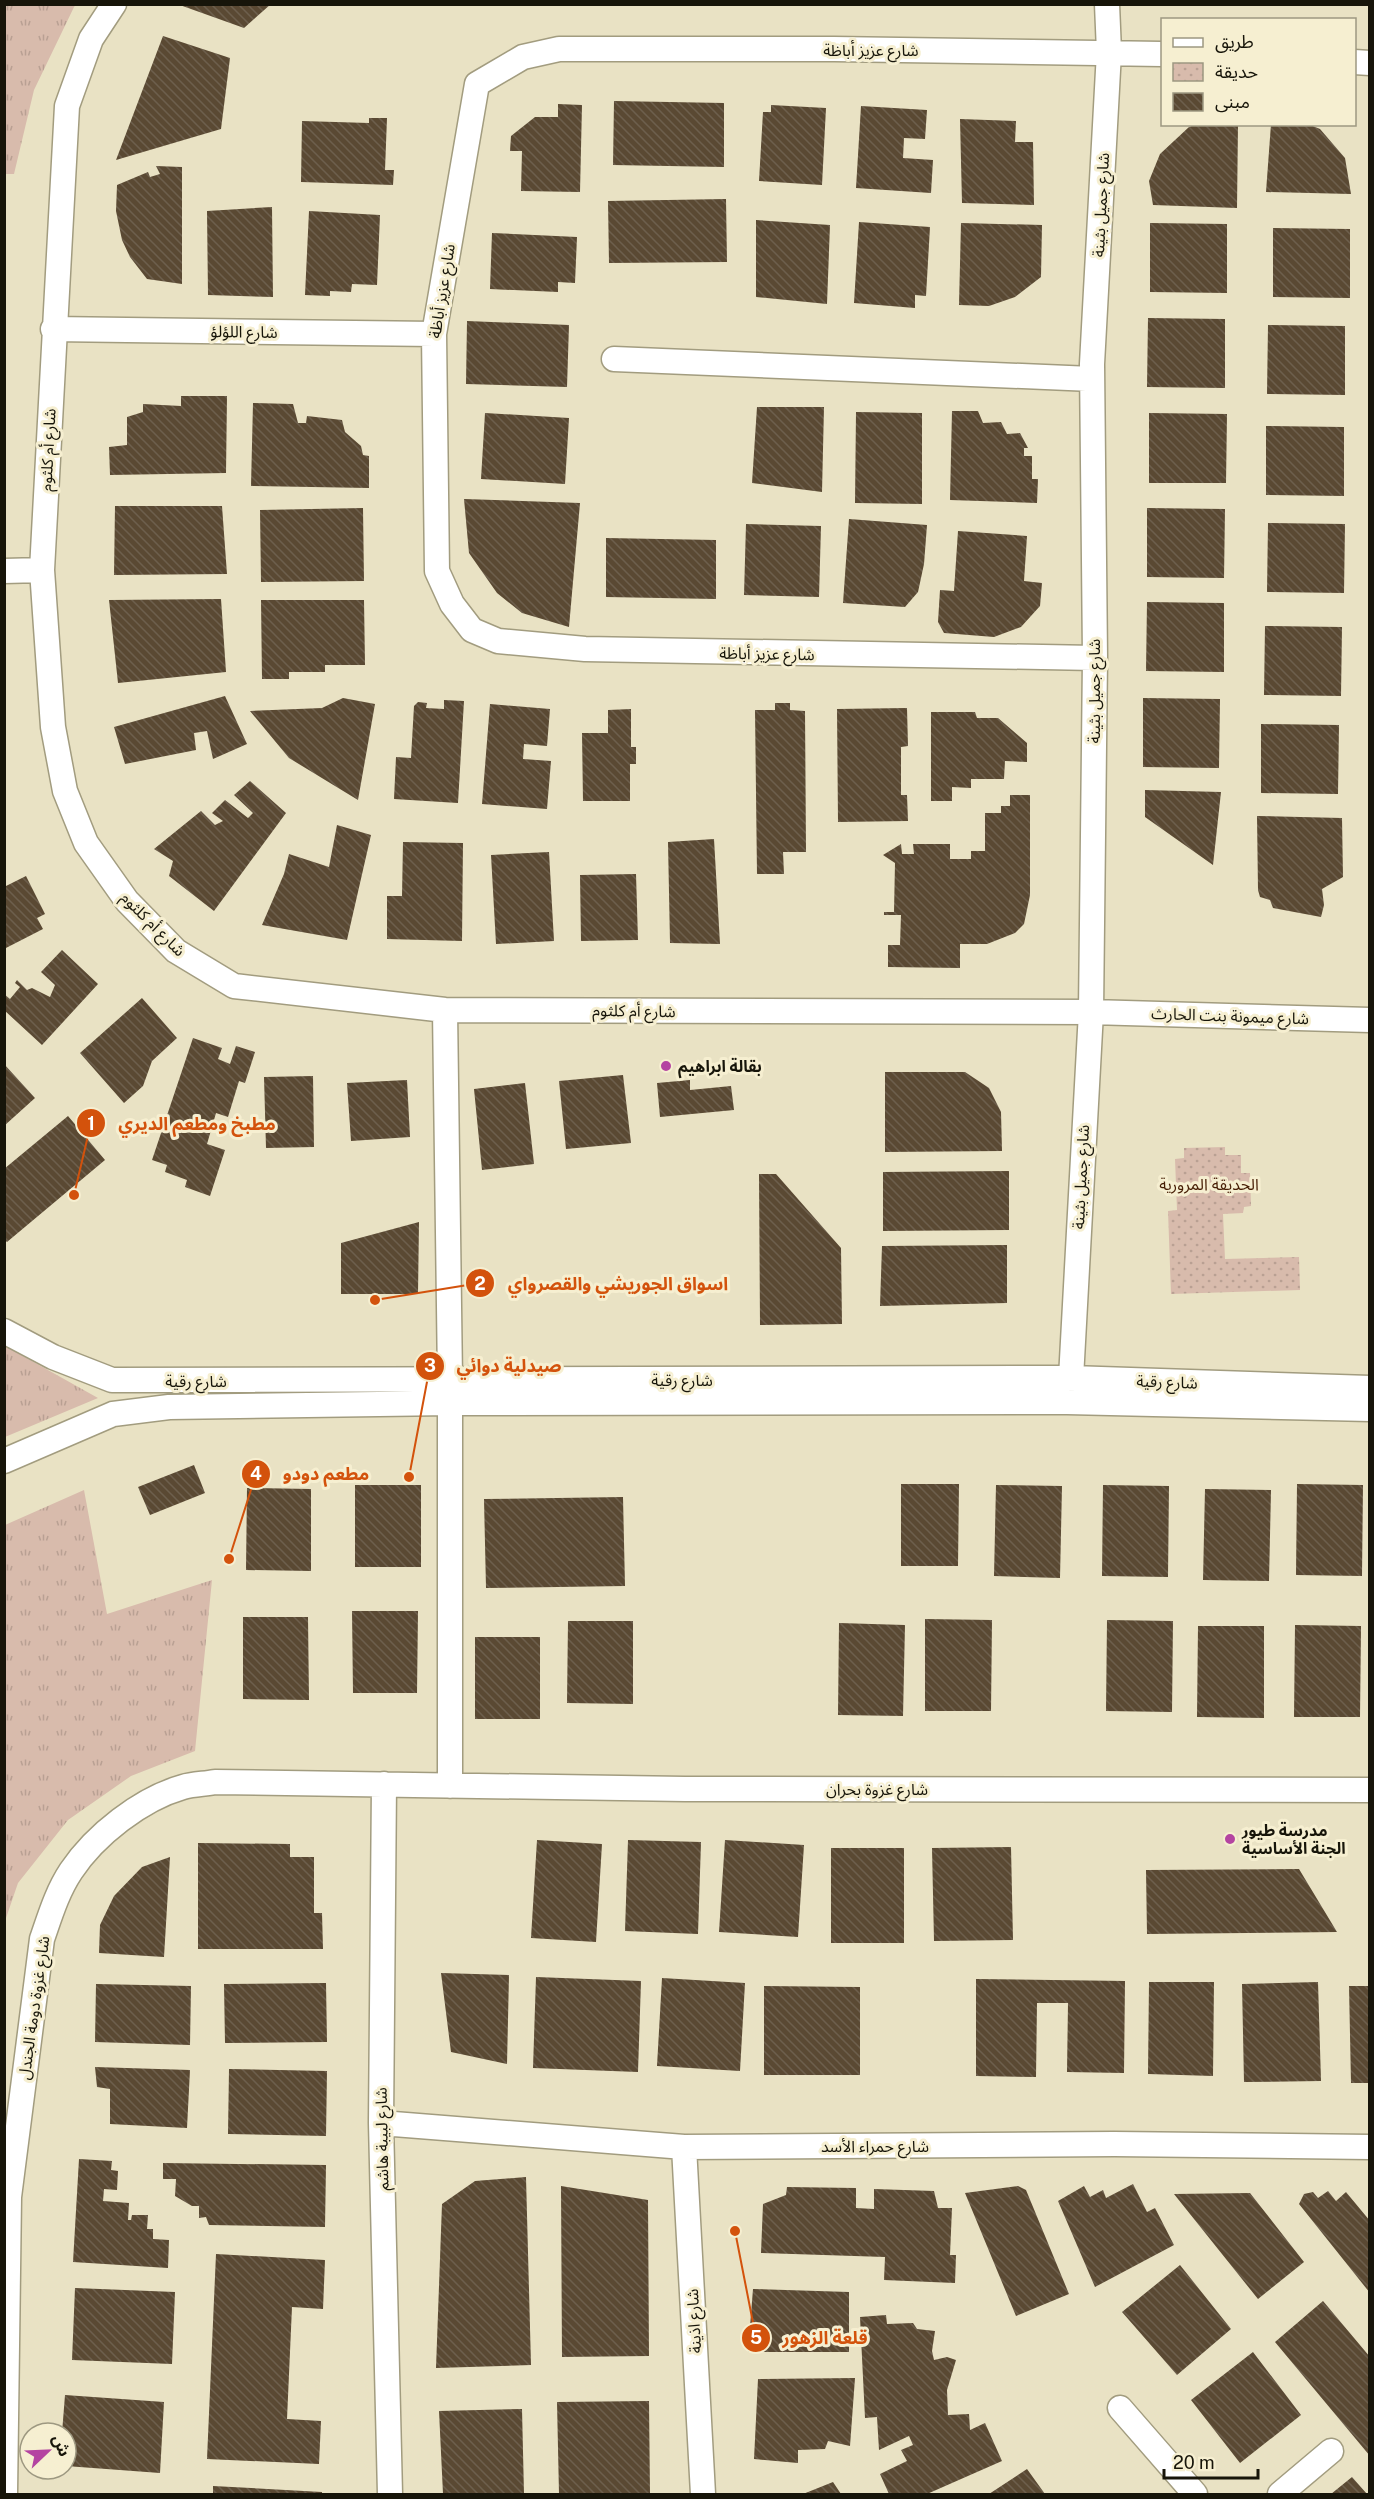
<svg xmlns="http://www.w3.org/2000/svg" width="1374" height="2499" font-family="'Public Sans','Noto Sans Arabic',sans-serif">
<style>
.grass{fill:url(#grass-tufts)}
.park{fill:url(#park-dots)}
.building{fill:url(#building-back-hatch)}
.lines{fill:none;stroke-linecap:round;stroke-linejoin:round}
.street-casing{stroke:#a29c7f;stroke-width:27}
.street{stroke:#fff;stroke-width:24}
.poi-dot{fill:#b444a1;stroke:#f6efd1;stroke-width:2}
.labels{text-anchor:middle;dominant-baseline:central;stroke-width:6;stroke-linejoin:round;paint-order:stroke}
.street-label{font-size:16px;fill:#17150a;stroke:#f6efd1}
.poi-label{font-size:16px;font-weight:bold;fill:#17150a;stroke:#f6efd1;text-anchor:start}
.park-label{font-size:16px;fill:#471e05;stroke:#f6efd1}
.leader{fill:none;stroke:#d3520c;stroke-width:2}
.callout-dot{fill:#d3520c;stroke:#f6efd1;stroke-width:2}
.mark-label{font-size:18px;text-anchor:middle;font-weight:bold;fill:#fff}
.callout-label{font-size:18px;text-anchor:middle;font-weight:bold;fill:#d3520c;stroke:#f6efd1;stroke-width:6;stroke-linejoin:round;paint-order:stroke}
</style>
<defs>
<pattern id="grass-tufts" width="24" height="20" patternUnits="userSpaceOnUse" patternTransform="scale(1.5)"><rect width="24" height="20" fill="#d8bbac"/><path d="M3 7l-1-3M5 7V3M7 7l1-3M15 17l-1-3M17 17v-4M19 17l1-3" fill="none" stroke="#b9a093"/></pattern>
<pattern id="park-dots" width="8" height="8" patternUnits="userSpaceOnUse" patternTransform="scale(1.5)"><rect width="8" height="8" fill="#d8bbac"/><path d="M2 2h.1M6 6h.1" fill="none" stroke="#b9a093" stroke-width="1.8" stroke-linecap="round"/></pattern>
<pattern id="building-back-hatch" width="6" height="6" patternUnits="userSpaceOnUse" patternTransform="scale(1.5)"><rect width="6" height="6" fill="#5a4933"/><path d="M-1 5l2 2M0 0l6 6M5-1l2 2" fill="none" stroke="#6d5f4d"/></pattern>
</defs>
<rect width="100%" height="100%" fill="#e9e2c4"/>
<!-- grass -->
<path class="grass" d="M5,4L75,5L34,90L14,174H5Z
M5,1346L98,1398L5,1437Z
M84,1490L107,1614L212,1580L195,1751L131,1776L68,1820L18,1883L5,1921V1525Z"/>
<!-- park -->
<path class="park" d="M1225,1147V1155H1241V1173H1250L1251,1206L1244,1207L1243,1213L1223,1214L1225,1259L1299,1257L1300,1290L1171,1294L1168,1211L1177,1210L1175,1159L1184,1158V1148Z"/>
<!-- building -->
<path class="building" d="M177,4H271L244,28Z
M163,36L230,58L221,129L116,160Z
M614,101L724,103V167L613,165Z
M558,104L582,105L580,192L521,191L522,151H510L511,136L535,117H558Z
M771,105L826,108L822,185L759,181L763,112H771Z
M861,106L927,110L925,139L904,138L903,158L933,160L931,193L856,188Z
M369,118H387L385,170H394L393,185L301,182L302,121L369,123Z
M960,119L1016,121L1015,142H1033L1034,205L962,203Z
M1197,124H1238L1237,208L1153,205L1149,181L1160,154L1189,127Z
M1271,124H1308L1320,129L1345,158L1351,194L1266,192Z
M156,166L182,167V284L147,279L130,257L122,240L116,211L117,185L148,172L150,177L160,174Z
M726,199L727,262L609,263L608,201Z
M272,207L273,297L208,295L207,211Z
M309,211L380,215L377,285L352,284L351,292L330,291V296L305,295Z
M756,220L830,225L827,304L756,297Z
M859,222L930,227L926,296L915,295V308L854,303Z
M961,223L1042,225L1041,277L1015,297L989,306L959,305Z
M1150,223L1227,224V293L1150,292Z
M1273,228L1350,229V298L1273,297Z
M492,233L577,237L575,283L558,282V292L490,289Z
M1148,318L1225,319V388L1147,387Z
M467,321L569,325L567,387L466,384Z
M1268,325L1345,326V395L1267,394Z
M181,396H227L226,473L110,475L109,447L127,445V417L143,412V404L181,406Z
M253,403L293,404L298,423H306L307,416L342,420L345,432L361,446L363,455L369,456V488L251,486Z
M757,407H824L822,492L752,483Z
M952,411H978L983,423L1001,422L1007,434L1020,433L1028,448H1024V456H1032V479H1038L1037,503L950,500Z
M856,412L922,413V504L855,503Z
M485,413L569,418L565,484L481,479Z
M1149,413L1227,414L1226,483H1149Z
M1266,426L1344,427V496L1266,495Z
M464,499L580,503L569,627L522,613L497,593L469,553Z
M115,506H222L227,574L114,575Z
M363,508L364,581L261,582L260,510Z
M1147,508L1225,509L1224,578L1147,577Z
M849,519L927,525L924,564L918,592L905,607L843,603Z
M1268,523L1345,524L1344,593L1267,592Z
M746,524L821,526L819,597L744,595Z
M958,531L1027,536L1024,581L1042,583L1040,606L1021,627L994,637L944,633L938,622L940,590L954,591Z
M606,538L716,540V599L606,597Z
M221,599L226,672L118,683L109,600Z
M261,600H364L365,665H325V672H289V679H262Z
M1147,602L1224,603V672L1146,671Z
M1265,626L1342,627L1341,696L1264,695Z
M225,696L247,744L213,759L207,731L194,733L196,750L125,764L114,727Z
M343,698L375,704L358,800L289,758L250,711L322,708Z
M1143,698L1220,699L1219,768L1143,767Z
M444,700L464,701L458,803L394,799L396,757L411,758L414,706L418,702L427,703L426,708L444,709Z
M775,703H790V710L805,711L806,852H783L784,874H757L755,710H775Z
M490,704L550,709L547,746L524,744L523,759L551,761L547,809L482,804Z
M907,708L908,746L901,747V795H907L908,821L838,822L837,709Z
M631,709V747H636V764H630V801H583L582,733H608V710Z
M931,712H975L977,718H998L1027,743V762L1005,761L1004,779H971V788L952,787V801H931Z
M1261,724L1339,725L1338,794L1261,793Z
M250,781L286,813L214,911L169,876L173,861L154,849L201,811L215,825L223,821L212,813L225,800L248,818L253,813L234,795Z
M1145,790L1221,792L1213,865L1145,817Z
M1010,795H1030V895L1024,924L1015,933L987,944H960V968L888,967V945H900L901,915H884V912H894L895,863L883,855L901,844L902,854H914L913,844H950V859H971V851H985V813H1001V806H1010Z
M1257,816L1342,818L1343,877L1322,889L1324,905L1321,917L1273,908L1270,900L1260,897L1258,890Z
M337,825L371,835L347,940L262,925L284,874L289,854L329,867Z
M714,839L720,944L670,943L668,842Z
M403,842L463,843L462,941L387,939V896H402Z
M549,852L554,941L496,944L491,855Z
M636,874L638,940L581,941L580,875Z
M26,876L45,914L37,918L43,929L4,949V887Z
M62,950L98,984L42,1045L4,1010V994L10,999L20,987L15,983L17,980L27,990L32,988L50,997L55,985L41,972Z
M142,998L177,1038L152,1061L143,1086L124,1103L80,1053Z
M193,1038L222,1048L218,1059L230,1064L236,1046L255,1052L245,1083L239,1081L228,1117L216,1113L207,1144L225,1150L210,1196L185,1187L187,1180L165,1172L167,1165L152,1160Z
M4,1064L35,1098L4,1126Z
M885,1072H965L989,1088L1001,1112L1002,1151L885,1152Z
M623,1075L631,1143L566,1149L559,1081Z
M313,1076L314,1147L266,1148L264,1077Z
M407,1080L410,1137L351,1141L347,1083Z
M690,1080V1090L731,1086L734,1110L660,1117L657,1083Z
M525,1083L534,1164L482,1170L474,1089Z
M68,1116L105,1160L7,1242L4,1239V1169Z
M1009,1171V1230L883,1231V1172Z
M759,1174H776L841,1248L842,1324L760,1325Z
M419,1222L418,1294H341V1243Z
M1007,1245V1303L880,1306L882,1246Z
M194,1465L205,1493L150,1515L138,1487Z
M901,1484H959L958,1566H901Z
M1297,1484L1363,1485L1362,1576L1296,1575Z
M355,1485H421V1567H355Z
M996,1485L1062,1486L1060,1578L994,1576Z
M1103,1485L1169,1486L1168,1577L1102,1576Z
M247,1488L311,1489V1571L246,1570Z
M1205,1489L1271,1490L1269,1581L1203,1580Z
M623,1497L625,1586L486,1588L484,1499Z
M352,1611H418L417,1693H353Z
M243,1617H308L309,1700L243,1699Z
M925,1619L992,1620L991,1711H925Z
M1107,1620L1173,1621L1172,1712L1106,1711Z
M568,1621H633V1704L567,1703Z
M839,1623L905,1625L903,1716L838,1715Z
M1295,1625L1361,1626L1360,1717H1294Z
M1198,1626H1264V1718L1197,1717Z
M475,1637H540V1719H475Z
M537,1840L602,1844L596,1942L531,1938Z
M628,1840L701,1842L698,1934L625,1931Z
M725,1840L804,1845L798,1937L719,1932Z
M198,1843L290,1844V1857H314V1913H322L323,1949H198Z
M1011,1847L1013,1940L934,1941L932,1848Z
M831,1848H904V1943H831Z
M170,1857L164,1957L99,1953L100,1925L114,1896L142,1867Z
M1299,1869L1337,1932L1147,1934L1146,1870Z
M441,1973L509,1975L507,2064L451,2052Z
M536,1977L641,1981L638,2072L533,2068Z
M662,1978L745,1983L740,2071L657,2066Z
M976,1979L1125,1981L1124,2073L1067,2072L1068,2003H1037L1036,2077L976,2076Z
M1149,1982H1214L1213,2076L1148,2074Z
M1318,1982L1321,2081L1244,2082L1242,1984Z
M326,1983L327,2042L225,2043L224,1984Z
M96,1984L191,1986L190,2045L95,2042Z
M764,1986L860,1987V2075H764Z
M1349,1986H1370V2083H1351Z
M95,2067L190,2070L187,2128L110,2124V2089L97,2087Z
M229,2069L327,2071L326,2136L228,2134Z
M79,2159L112,2161L111,2170L118,2171L117,2190L104,2189L103,2201L129,2203L128,2220H131L132,2215H148L147,2229H153V2239L169,2240L168,2268L73,2262Z
M163,2163L326,2165L325,2227L209,2225L206,2217L199,2218V2206H192L175,2196L176,2179H163Z
M526,2177L531,2365L436,2368L442,2204L475,2181Z
M1133,2184L1147,2212L1155,2208L1174,2245L1095,2287L1058,2201L1084,2186L1090,2197L1103,2190L1106,2198Z
M561,2186L648,2200L649,2356L562,2357Z
M1018,2186L1026,2190L1069,2294L1016,2316L965,2193Z
M787,2187L856,2188V2208L874,2209V2189L934,2191L938,2208H952L950,2255H956L955,2283L884,2280L885,2257L761,2253L763,2204L786,2195Z
M1328,2191L1336,2201L1346,2192L1370,2221V2293L1299,2204L1304,2194L1313,2192L1318,2198Z
M1250,2193L1304,2262L1258,2299L1174,2194Z
M216,2254L325,2260L323,2309L292,2307L287,2419L321,2421L319,2464L207,2459Z
M1180,2265L1231,2329L1177,2375L1122,2312Z
M75,2288L175,2292L172,2364L72,2360Z
M753,2289L849,2292V2352H748Z
M1323,2301L1370,2357V2456L1275,2342Z
M886,2315L887,2324L913,2323L917,2329L935,2331L932,2351L934,2360L947,2357L956,2360L947,2390L948,2415L969,2414L970,2430L985,2423L1002,2461L927,2494H889L880,2474L907,2461L901,2450L913,2445L909,2436L879,2450L877,2417L865,2418L860,2317Z
M1253,2352L1301,2415L1240,2463L1191,2400Z
M855,2378L850,2446L828,2441L825,2449L798,2450V2463L754,2459L758,2379Z
M65,2395L164,2402L160,2473L66,2466V2433H62Z
M649,2401L650,2494H559L557,2402Z
M522,2409L524,2494H443L439,2411Z
M1027,2469L1045,2494H989Z
M1352,2477L1367,2494H1331Z
M833,2482L841,2494H803Z
M213,2486L322,2492V2494H213Z"/>
<g class="lines">
<defs>
<path id="street" d="M114,4L91,39L67,106L42,570L53,727L65,791L86,843L127,901L176,951L234,986L445,1010L1091,1012L1370,1020
M1354,62L1370,63
M53,329L434,334
M614,359L1092,379
M4,571L42,570
M1095,658L585,649L498,641L472,630L452,604L437,571L434,334L477,84L523,57L559,49H834L1162,54
M445,1010L450,1380
M4,1331L53,1357L112,1380L1071,1378L1370,1388
M1071,1378L1091,1012L1095,658L1092,364L1109,52L1107,4
M450,1403V1786
M4,1461L113,1414L169,1407L450,1403L1067,1402L1370,1409
M384,1784L381,2123L390,2494
M381,2123L684,2147L1114,2144L1370,2147
M684,2147L703,2494
M1120,2408L1195,2494
M5,2494L9,2197L42,1939C50,1916 57,1892 71,1871C95,1835 141,1799 183,1787C193,1784 205,1784 215,1782L685,1789L1370,1790
M1280,2494L1331,2451"/>
</defs>
<!-- street casing -->
<use href="#street" class="street-casing"/>
<!-- street -->
<use href="#street" class="street"/>
</g>
<!-- markers -->
<g class="poi-dot">
<circle cx="666" cy="1066" r="6"/>
<circle cx="1230" cy="1839" r="6"/>
</g>
<g class="labels">
<!-- street labels -->
<g class="street-label">
<text x="871" y="50">شارع عزيز أباظة</text>
<text transform="translate(1101 205) rotate(-87)">شارع جميل بثينة</text>
<text transform="translate(442 291) rotate(-81)">شارع عزيز أباظة</text>
<text transform="translate(244 332) rotate(1)">شارع اللؤلؤ</text>
<text transform="translate(48 450) rotate(-87)">شارع أم كلثوم</text>
<text transform="translate(767 654) rotate(1)">شارع عزيز أباظة</text>
<text transform="translate(1094 691) rotate(-90)">شارع جميل بثينة</text>
<text transform="translate(153 924) rotate(45)">شارع أم كلثوم</text>
<text transform="translate(634 1011) rotate(1)">شارع أم كلثوم</text>
<text transform="translate(1230 1016) rotate(2)">شارع ميمونة بنت الحارث</text>
<text transform="translate(1081 1177) rotate(-87)">شارع جميل بثينة</text>
<text x="682" y="1380">شارع رقية</text>
<text x="196" y="1381">شارع رقية</text>
<text transform="translate(1167 1382) rotate(2)">شارع رقية</text>
<text x="877" y="1789">شارع غزوة بحران</text>
<text transform="translate(34 2008) rotate(-82)">شارع غزوة دومة الجندل</text>
<text transform="translate(382 2139) rotate(-91)">شارع لبيبة هاشم</text>
<text x="875" y="2146">شارع حمراء الأسد</text>
<text transform="translate(694 2321) rotate(-93)">شارع اذينة</text>
</g>
<!-- poi labels -->
<g class="poi-label">
<text x="678" y="1066">بقالة ابراهيم</text>
<text x="1242" y="1830">مدرسة طيور<tspan x="1242" dy="18">الجنة الأساسية</tspan></text>
</g>
<!-- park labels -->
<g class="park-label">
<text x="1209" y="1184">الحديقة المرورية</text>
</g>
</g>
<!-- callouts -->
<path class="leader" d="M74 1195L91 1123M375 1300L480 1283M409 1477L430 1366M229 1559L256 1474M735 2231L756 2338"/>
<g class="callout-dot">
<circle cx="74" cy="1195" r="6"/>
<circle cx="375" cy="1300" r="6"/>
<circle cx="409" cy="1477" r="6"/>
<circle cx="229" cy="1559" r="6"/>
<circle cx="735" cy="2231" r="6"/>
<circle cx="91" cy="1123" r="15"/>
<circle cx="480" cy="1283" r="15"/>
<circle cx="430" cy="1366" r="15"/>
<circle cx="256" cy="1474" r="15"/>
<circle cx="756" cy="2338" r="15"/>
</g>
<g class="mark-label">
<text x="91" y="1130">1</text>
<text x="480" y="1290">2</text>
<text x="430" y="1372">3</text>
<text x="256" y="1480">4</text>
<text x="756" y="2344">5</text>
</g>
<g class="callout-label">
<text x="197" y="1130">مطبخ ومطعم الديري</text>
<text x="618" y="1290">اسواق الجوريشي والقصرواي</text>
<text x="509" y="1372">صيدلية دوائي</text>
<text x="326" y="1480">مطعم دودو</text>
<text x="825" y="2344">قلعة الزهور</text>
</g>
<!-- border -->
<rect width="1374" height="2499" fill="none" stroke="#17150a" stroke-width="12"/>
<!-- legend -->
<rect x="1161" y="18" width="195" height="108" fill="#f6efd1" stroke="#9d9881" stroke-width="1.5"/>
<rect x="1173" y="38" width="30" height="9" fill="#ffffff" stroke="#9d9881" stroke-width="1.5"/>
<text x="1215" y="48" font-size="18" fill="#17150a">طريق</text>
<rect x="1173" y="63" width="30" height="18" fill="url(#park-dots)" stroke="#9d9881" stroke-width="1.5"/>
<text x="1215" y="78" font-size="18" fill="#17150a">حديقة</text>
<rect x="1173" y="93" width="30" height="18" fill="url(#building-back-hatch)" stroke="#9d9881" stroke-width="1.5"/>
<text x="1215" y="108" font-size="18" fill="#17150a">مبنى</text>
<!-- north arrow -->
<g transform="translate(48 2451) rotate(67)"><circle r="28" fill="#f6efd1" stroke="#9d9881" stroke-width="1.5"/>
<path d="M0-4.5L10 22L0 15L-10 22Z" fill="#b444a1"/>
<text y="-9" font-size="16" font-weight="bold" text-anchor="middle" fill="#17150a">ش</text>
</g>
<!-- scale -->
<path d="M1164 2469v9h94v-9" fill="none" stroke="#17150a" stroke-width="3"/>
<text x="1173" y="2469" font-size="18" fill="#17150a" stroke="#f6efd1" stroke-width="4.5" paint-order="stroke">20 m</text>
</svg>
